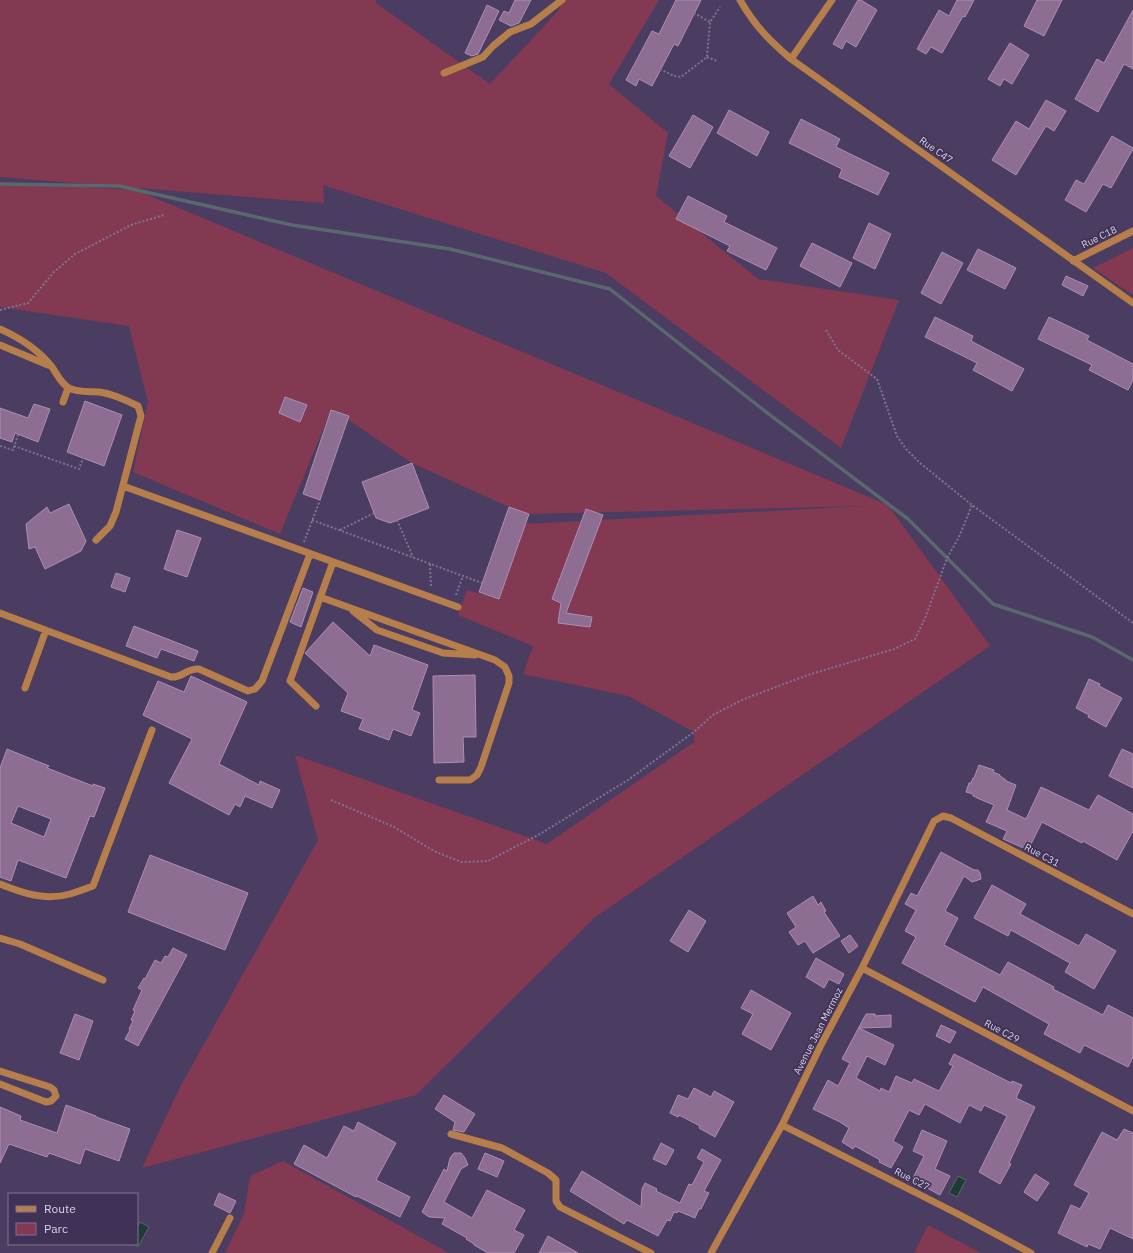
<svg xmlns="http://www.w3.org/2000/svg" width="1133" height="1253" font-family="'IBM Plex Sans',sans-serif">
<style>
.green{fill:#843952}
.water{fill:#223a36;stroke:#59686c}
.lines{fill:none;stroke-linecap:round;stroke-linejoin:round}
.stream{stroke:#59686c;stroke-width:3.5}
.building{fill:#8d6e92;stroke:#ae8eb3;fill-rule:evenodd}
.path{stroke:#7f7393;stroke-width:2;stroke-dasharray:2 2;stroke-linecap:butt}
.minor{stroke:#b67e4b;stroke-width:7}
.labels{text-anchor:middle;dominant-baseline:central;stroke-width:3.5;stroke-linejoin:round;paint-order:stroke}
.street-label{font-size:10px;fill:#dad2e9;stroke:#403256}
</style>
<rect width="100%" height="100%" fill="#4b3c61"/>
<!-- green -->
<path class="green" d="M0,0H376V3L490,84L559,10L562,0H659L609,84L668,133L656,196L758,279L899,300L841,448L606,273L323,185L324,203L0,177Z
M0,182L136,190L888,505L990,646L594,918L416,1095L142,1168L180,1087L318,840L295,755L547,844L694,742V732L628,696L523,674L533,646L458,615L467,590L499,599L525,524L865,506L529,514L509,507L412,463L337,412L331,410L280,534L133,472L148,402L129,326L0,307Z
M1133,248V295L1093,268Z
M283,1161L449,1253H225L244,1214L250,1176Z
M928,1225L981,1253H914Z"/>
<!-- water -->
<path class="water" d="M958,1176L966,1180L957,1197L949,1193Z
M140,1222L149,1227L138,1247L133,1244H137V1227Z"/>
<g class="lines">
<!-- stream -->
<path class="stream" d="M0,184L119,186L292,225L450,249L610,289L761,408L908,519L993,604L1092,637L1133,660"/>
</g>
<!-- building -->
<path class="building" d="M515,0H531L519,23L511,26L499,20L504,11L509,13Z
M676,0H701L678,46L674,44L652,86L639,79L636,86L626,80L652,31L659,34Z
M858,0H861L877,10L856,47L846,41L842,49L833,44Z
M957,0H974L965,17L963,16L942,53L931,47L926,54L917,49L939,10L949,16Z
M1037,0H1062L1044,36L1024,26Z
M487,5L499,11L478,54L472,56L465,53Z
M1133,10V69L1124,64L1098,112L1075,99L1097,59L1104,63Z
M1010,43L1029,55L1012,84L1004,79L1000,86L988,79Z
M1046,100L1066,111L1054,131L1046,126L1016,175L992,160L1016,121L1029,129Z
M729,110L769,132L757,156L717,133Z
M693,115L713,127L690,168L669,156Z
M801,119L840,139L836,147L889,173L878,195L839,177L842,169L789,143Z
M1112,136L1133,148V149L1111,188L1103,184L1086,212L1065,200L1076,180L1084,184Z
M688,196L727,216L724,222L777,248L766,270L727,251L730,246L676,219Z
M869,223L891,234L875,269L853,258Z
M812,243L852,263L840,287L800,266Z
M978,249L1016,268L1005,289L967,270Z
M942,252L963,263L941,304L921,293Z
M1066,276L1088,286L1083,296L1062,285Z
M935,317L973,336L971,341L1024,369L1012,391L973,370L977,363L925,337Z
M1049,317L1089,336L1087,340L1133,364V380L1128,390L1089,370L1092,365L1038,339Z
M285,397L307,405L300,422L279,413Z
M85,401L122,415L104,466L67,452Z
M34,404L50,409L38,442L15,433L12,442L0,438V408L28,418Z
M331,410L349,416L320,500L303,494Z
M412,463L429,508L390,523L376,518L362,482Z
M69,504L86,541L81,551L45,569L35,547L29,549L26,524L47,507L50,513Z
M509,507L529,514L499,599L479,592Z
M586,509L603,515L566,613L592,617L590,627L558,623L561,603L552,599Z
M177,530L201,538L187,577L164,569Z
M116,573L130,578L125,592L111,587Z
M303,588L313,592L301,627L290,622Z
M333,622L370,656L374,645L428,665L412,710L420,713L411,736L393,729L389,740L359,729L363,719L341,711L348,693L305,653Z
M134,626L198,651L194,661L161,649L157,658L126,646Z
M475,675L476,737H463L464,762L434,763L433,676Z
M191,676L247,702L219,764L259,785L260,781L280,790L272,808L245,796L240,807L235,804L229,815L169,783L192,739L143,715L158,681L184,692Z
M1089,679L1100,684L1099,686L1122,698L1106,727L1088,717L1089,715L1076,708Z
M7,749L49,766L47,768L93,786V784L105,788L94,817L90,816L66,878L18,860L11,881L0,877V768ZM18,806L51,819L44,837L11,823Z
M1122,749L1133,754V788L1109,776Z
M979,765L994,770L993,772L1000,775V776L1006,780V781L1016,785L1007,810L1026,819L1041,787L1089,810L1098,795L1133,814V831L1117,860L1083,841L1082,843L1042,822L1028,850L1003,839L1007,831L986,822L994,805L977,798H978L973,796V794L966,792L969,783H971L973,778H974Z
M941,852L974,870H978L980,873L981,879L972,882L964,876L945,911L958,918L944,945L1000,975L1008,962L1054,987L1053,989L1103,1015L1108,1005L1133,1018V1057L1128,1067L1084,1045L1080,1053L1044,1034L1049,1024L983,987L975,1002L902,963L916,937L905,931L916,910L905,904L911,893L917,896Z
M150,855L248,893L225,950L128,912Z
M992,885L1026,904L1020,914L1079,946L1086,934L1116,951L1094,989L1065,972L1070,963L1011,930L1008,936L974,918Z
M813,896L818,905L821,902L826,911L824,912L840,936L813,953L805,941L798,945L789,932L796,927L787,913Z
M689,910L706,921L688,952L670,941Z
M850,935L858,946L849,953L841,941Z
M173,948L187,955L138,1046L125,1039L130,1030L129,1029L133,1021L131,1020L135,1011L133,1010L142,990L138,988L144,978L145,979L155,960L161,963L165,956L168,957Z
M816,958L844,974L839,984L829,979L824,988L806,977Z
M751,990L791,1013L771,1050L742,1034L753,1014L741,1008Z
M75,1014L93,1021L79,1060L60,1053Z
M866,1014H875V1016L891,1015V1027L859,1028L894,1045L885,1065L867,1056L856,1078L880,1091L881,1088L889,1092L896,1076L912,1083L914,1079L939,1091L953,1066L949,1064L954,1054L1011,1083L1012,1081L1022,1085L1016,1098L1035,1107L1009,1163L1011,1164L1000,1184L979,1172L1007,1116L984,1105L981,1111L969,1105L960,1123L925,1104L919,1115L909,1110L893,1141L903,1147L891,1168L879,1162L880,1160L855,1146L853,1149L842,1142L849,1128L840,1122L813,1109L828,1080L838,1086L850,1063L842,1059Z
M941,1025L956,1032L950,1043L936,1036Z
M694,1088L711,1097L714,1091L734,1102L715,1137L699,1128L700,1126L679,1115L678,1117L670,1113L678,1095L688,1099Z
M444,1095L475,1114L464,1132L453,1130L455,1122L435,1109Z
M66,1105L96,1116V1117L130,1129L119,1161L85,1149L80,1164L49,1153L47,1157L9,1144L0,1163V1107L21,1116L20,1120L57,1133Z
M358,1122L396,1143L376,1180L410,1197L400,1217L357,1196L356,1197L294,1164L304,1145L327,1158L344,1126L354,1131Z
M1124,1129L1133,1133V1239L1110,1228L1100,1249L1088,1244L1087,1247L1058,1233L1071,1205L1080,1209L1089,1193L1074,1185L1102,1132L1117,1140Z
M922,1130L947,1141L935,1169L950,1176L940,1195L912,1180L924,1156L913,1151Z
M661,1143L674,1150L666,1165L653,1159Z
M702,1149L721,1160L704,1191L709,1193L701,1209H699L695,1218L678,1211L677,1213L674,1212L670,1221L667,1220L658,1236L627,1220L624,1224L570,1191L582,1171L641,1207L642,1189L645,1183L657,1189L656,1191L680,1203L689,1184L692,1185L704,1162L697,1158Z
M454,1153H461L465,1158L468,1165L461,1169L444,1202L472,1218L487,1190L525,1210L514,1230L524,1235L514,1253H488L474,1245V1244L466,1239L467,1238L442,1224L445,1218L429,1217L422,1212L444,1169L447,1171L450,1158Z
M485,1153L504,1161L497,1177L478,1169Z
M1035,1174L1049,1183L1037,1201L1024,1192Z
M219,1193L236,1201L230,1213L214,1205Z
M548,1236L578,1253H539Z"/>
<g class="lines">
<!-- path -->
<path class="path" d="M694,13L710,22
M707,57L717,61
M660,69L674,76L681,77L707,57L710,22L720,7
M0,310L28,303L54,272L75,254L131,225L164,215
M826,330L838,350L877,379L897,436L906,449L920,463L972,505L1133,623
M0,446L13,450L18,435
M14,446L79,469L83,458
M312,520L482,583
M397,520L413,557
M340,530L374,513
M304,542L320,500
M430,564L431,588
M456,595L463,576
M331,800L394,827L434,851L461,862L488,861L540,834L628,780L694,732L713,715L744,699L808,675L894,649L915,639L926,616L947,558L959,537L972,505"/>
<!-- minor -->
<path class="minor" d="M740,0C755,26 768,39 791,59L1133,303
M791,59L832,0
M444,73L483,57L493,46L510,32L531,24L562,0
M1073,261L1133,231
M0,329C20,338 38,349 52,367C57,374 61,384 69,388C78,393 91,391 100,392C113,394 126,400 138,406L141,416L116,512L110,526L96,540
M0,345L48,365
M63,402L68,388
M123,486L458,607
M320,597L495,660L505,667L509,676V683L481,767L477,775L470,780H439
M353,611L377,630L443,653L475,655
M0,613L171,677C183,678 186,668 199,669L248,691L255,689L262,681L310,554
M25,688L46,630
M316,706L290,681L333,562
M0,884C22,893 45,901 70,894C77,892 85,889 93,886L152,730
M0,938L20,944L103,980
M862,968L1133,1111
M0,1071L50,1087L54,1090L56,1096L51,1101L46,1102L0,1084
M782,1125L958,1214L1031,1253
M451,1134L502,1148L548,1173L556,1180V1201L560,1207L651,1253
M212,1253L230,1218
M711,1253L782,1125L822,1043L862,968L934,821L943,816L951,818L1133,914"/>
</g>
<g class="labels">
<!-- street labels -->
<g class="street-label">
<text transform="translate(936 150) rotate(35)">Rue C47</text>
<text transform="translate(1099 237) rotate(-26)">Rue C18</text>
<text transform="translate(1042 855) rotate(28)">Rue C31</text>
<text transform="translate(818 1031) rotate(-63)">Avenue Jean Mermoz</text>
<text transform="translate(1002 1031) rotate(28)">Rue C29</text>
<text transform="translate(912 1179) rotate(27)">Rue C27</text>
</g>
</g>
<!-- legend -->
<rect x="8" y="1193" width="130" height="52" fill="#403256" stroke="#7e7291"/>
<rect x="16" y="1206" width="20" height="6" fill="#b67e4b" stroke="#7e7291"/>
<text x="44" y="1213" font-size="12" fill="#dad2e9">Route</text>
<rect x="16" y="1223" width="20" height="12" fill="#843952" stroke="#7e7291"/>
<text x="44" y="1233" font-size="12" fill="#dad2e9">Parc</text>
</svg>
